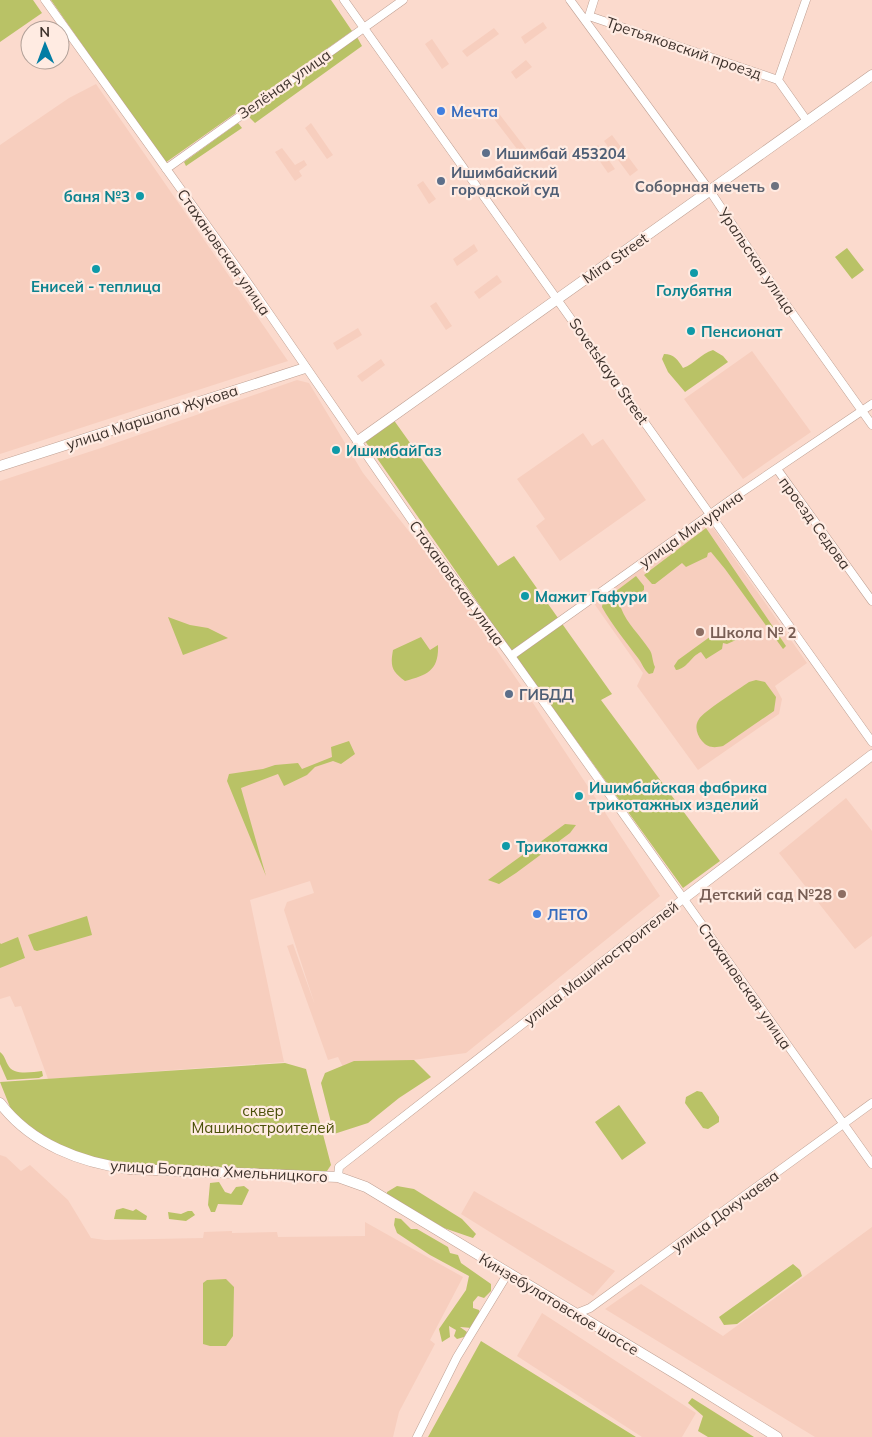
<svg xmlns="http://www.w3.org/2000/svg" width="872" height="1437" font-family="Mulish,sans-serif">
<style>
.built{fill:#f7cebe}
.green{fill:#b9c266}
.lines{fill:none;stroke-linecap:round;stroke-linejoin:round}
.street-casing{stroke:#bfa093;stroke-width:9}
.secondary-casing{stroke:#bfa093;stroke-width:11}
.street{stroke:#fff;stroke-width:8}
.secondary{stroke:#fff;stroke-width:10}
.shop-dot{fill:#3f7fe0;stroke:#ffebe2;stroke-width:2}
.service-dot{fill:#5c6f8a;stroke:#ffebe2;stroke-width:2}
.worship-dot{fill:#6b7280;stroke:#ffebe2;stroke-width:2}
.culture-dot{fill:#0f9aa8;stroke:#ffebe2;stroke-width:2}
.education-dot{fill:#8d6e63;stroke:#ffebe2;stroke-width:2}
.labels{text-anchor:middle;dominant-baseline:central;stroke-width:4.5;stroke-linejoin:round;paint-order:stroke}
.street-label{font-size:15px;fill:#3e322c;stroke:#ffebe2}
.shop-label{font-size:15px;font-weight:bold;fill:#366cbe;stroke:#ffebe2;text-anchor:start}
.service-label{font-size:15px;font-weight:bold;fill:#4e5e75;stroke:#ffebe2;text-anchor:start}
.worship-label{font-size:15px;font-weight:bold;fill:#5b616d;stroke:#ffebe2;text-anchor:end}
.culture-label{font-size:15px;font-weight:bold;fill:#0d838f;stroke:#ffebe2;text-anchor:start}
.education-label{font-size:15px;font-weight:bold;fill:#785e54;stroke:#ffebe2;text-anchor:start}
.park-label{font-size:15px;fill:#4b5009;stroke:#ffebe2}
</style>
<rect width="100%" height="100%" fill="#fbdacd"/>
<!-- built -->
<path class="built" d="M543,22L547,28L525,44L521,37Z
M494,28L499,34L467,57L462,51Z
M432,39L449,64L442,69L425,44Z
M526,60L532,67L516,79L511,72Z
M96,84L288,361L0,454V145L69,98Z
M497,111L530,154L524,158L491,115Z
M311,123L333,155L327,159L305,128Z
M612,135L638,170L630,176L604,141Z
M598,145L615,169L608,173L592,150Z
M282,148L295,165L304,160L307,165L299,171L302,176L295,181L275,152Z
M423,181L436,199L429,204L417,185Z
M474,244L478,251L457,266L453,259Z
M497,275L502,282L479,299L474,292Z
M436,302L452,326L446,330L430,306Z
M358,328L362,335L337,350L333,343Z
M752,351L811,432L743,479L684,399Z
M381,359L385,365L362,382L357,376Z
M297,380L309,383L363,473L456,591L529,697L660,896L466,1053L344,1069L338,1057L328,1060L287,946L293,944L315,1005L284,910L287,902L314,893L310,881L250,900L284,1062L48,1079L21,1006L15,1007L10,996L0,999V481L104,447Z
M583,433L592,446L603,439L646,500L560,561L536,526L545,519L517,479Z
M709,522L807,663L775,686L782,699L779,714L698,770L637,686L643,673L593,602Z
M846,798L872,831V936L855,949L779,853Z
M0,1155L6,1157L21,1171L30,1165L68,1200L91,1238L105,1240L203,1238L204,1232L232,1231V1233L277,1232L278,1237L365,1236V1222L463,1277L430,1340L435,1344L399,1412L393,1437H0Z
M474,1191L615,1271L593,1296L461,1214Z
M872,1227V1437H815L605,1309L641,1284L723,1336Z
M542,1313L696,1413L682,1437H642L517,1356Z"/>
<!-- green -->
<path class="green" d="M0,0H33L42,13L0,42Z
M51,0H331L352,31L165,163Z
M357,37L362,46L255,123L247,115Z
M238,123L242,128L186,166L184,162Z
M847,248L864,270L852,279L835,257Z
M713,350L723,356L728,362L685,392L668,372L662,359L664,354C674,354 678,360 683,368C695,364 700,354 713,350Z
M393,419L498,566L514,556L612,694L601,700L720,861L683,888L508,646L365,441Z
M706,528L786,646L783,649L725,569L711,552L708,553L707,557L686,567L682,563L655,584H652L644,575Z
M636,576L644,586V590L624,604L621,608C627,624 640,635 649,649C653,654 652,661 655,667L653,673L649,674C644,670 642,663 638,658C626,642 612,625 602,607L603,601Z
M168,617L190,625L208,628L228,638L183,655Z
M718,631L723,636L730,633L736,640L727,644L723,643L722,649L706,659L701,652C691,656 687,669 676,670L674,666L678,660Z
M421,637L430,650L438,645C439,670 428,675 405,681C392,671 390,667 393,650Z
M756,680L765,682L776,697L774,711L723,746C714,748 708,748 702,741C697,735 694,726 699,719C703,712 739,689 749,682Z
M349,741L355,754L341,764L333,761L315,767L307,775L284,786L278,774L241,788L266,876L227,781L229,774L263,769L275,765L298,763L302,769L332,757L331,747Z
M565,824L576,825L570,833L516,873L499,884L488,880Z
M87,916L92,935L37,951L34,950L28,935Z
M18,937L25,958L0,968V943L1,944Z
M0,1052C5,1056 5,1060 8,1065C13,1076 32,1072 42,1071L43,1076L39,1078L7,1080L0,1064Z
M414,1060L431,1077L399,1098L368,1123L334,1134L321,1083L325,1073L354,1061Z
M285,1063L306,1069L331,1165L327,1171L278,1172L128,1166L82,1156L55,1145L14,1117L0,1082Z
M697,1091L702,1092L719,1117V1122L708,1129L703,1128L685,1103L686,1097Z
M619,1105L646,1143L622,1160L595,1122Z
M219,1182L225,1192L231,1194L236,1187L244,1186L249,1190L242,1205L218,1204L215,1212H211L208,1205L210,1183Z
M397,1186L414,1189L462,1219L476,1234L473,1238L444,1228L387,1195V1192Z
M123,1208L133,1211L136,1209L147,1216L146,1220L114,1219L116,1210Z
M188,1211H192L195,1215L186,1221L169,1219L168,1212L181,1214Z
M395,1218L401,1219L411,1229H417L448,1247L450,1253L458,1255L461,1263L491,1284V1291L484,1298L478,1296L473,1302V1308L479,1310L480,1314L472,1328L460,1327L467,1332L464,1337L457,1339L454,1336L456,1330L449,1326L450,1337L442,1342L439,1329L466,1290L469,1276L430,1255L397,1233L394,1225Z
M793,1264L800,1270L802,1276L737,1324L724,1325L719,1317Z
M226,1279L234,1287L233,1336L226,1346H210L203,1344V1283L207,1280Z
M481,1341L636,1437H428Z
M692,1398L754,1437H708L698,1431L703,1416L688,1403Z"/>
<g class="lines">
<defs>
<path id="street" d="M45,0L246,280L419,531L511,656L872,1164
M344,0L872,742
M570,0L710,191L778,293L872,425
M594,0L589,16L778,80
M778,80L806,0
M778,80L807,121
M166,169L403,0
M777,469L872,601
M511,656L736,496L872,404
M338,1177L339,1167L683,899
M575,1314L590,1308L872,1103
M417,1437L457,1357L508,1273"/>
<path id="secondary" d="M358,441L872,75
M0,466L305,368
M683,899L872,755
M0,1103C31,1144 81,1163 130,1169L338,1177L366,1187L681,1377L777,1437"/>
</defs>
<!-- street casing -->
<use href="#street" class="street-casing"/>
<!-- secondary casing -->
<use href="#secondary" class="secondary-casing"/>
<!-- street -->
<use href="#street" class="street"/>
<!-- secondary -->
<use href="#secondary" class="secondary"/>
</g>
<!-- markers -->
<g class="shop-dot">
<circle cx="441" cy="111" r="5"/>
<circle cx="537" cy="914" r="5"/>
</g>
<g class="service-dot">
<circle cx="486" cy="153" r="5"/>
<circle cx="441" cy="181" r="5"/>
<circle cx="509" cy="694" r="5"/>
</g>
<circle class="worship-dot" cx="775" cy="186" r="5"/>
<g class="culture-dot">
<circle cx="140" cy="196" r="5"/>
<circle cx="96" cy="269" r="5"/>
<circle cx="694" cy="273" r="5"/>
<circle cx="691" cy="331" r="5"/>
<circle cx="336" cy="450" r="5"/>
<circle cx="525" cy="596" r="5"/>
<circle cx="579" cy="796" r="5"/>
<circle cx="506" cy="846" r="5"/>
</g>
<g class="education-dot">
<circle cx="700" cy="632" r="5"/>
<circle cx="842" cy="894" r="5"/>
</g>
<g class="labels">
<!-- street labels -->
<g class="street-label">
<text transform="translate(684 48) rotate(19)">Третьяковский проезд</text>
<text transform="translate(284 84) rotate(-35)">Зелёная улица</text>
<text transform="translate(224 252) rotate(55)">Стахановская улица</text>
<text transform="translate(615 258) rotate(-35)">Mira Street</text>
<text transform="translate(757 261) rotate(56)">Уральская улица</text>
<text transform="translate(609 371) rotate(55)">Sovetskaya Street</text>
<text transform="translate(152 417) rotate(-18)">улица Маршала Жукова</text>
<text transform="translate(815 523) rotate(54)">проезд Седова</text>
<text transform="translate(691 529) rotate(-35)">улица Мичурина</text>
<text transform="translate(457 583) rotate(54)">Стахановская улица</text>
<text transform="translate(601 963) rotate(-38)">улица Машиностроителей</text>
<text transform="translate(745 986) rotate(55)">Стахановская улица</text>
<text transform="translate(219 1171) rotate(3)">улица Богдана Хмельницкого</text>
<text transform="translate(725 1211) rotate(-36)">улица Докучаева</text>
<text transform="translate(559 1304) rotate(31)">Кинзебулатовское шоссе</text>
</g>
<!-- shop labels -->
<g class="shop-label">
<text x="451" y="111">Мечта</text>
<text x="547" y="914">ЛЕТО</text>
</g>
<!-- service labels -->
<g class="service-label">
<text x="496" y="153">Ишимбай 453204</text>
<text x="451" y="172">Ишимбайский<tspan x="451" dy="17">городской суд</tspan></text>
<text x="519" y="694">ГИБДД</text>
</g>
<!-- worship labels -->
<g class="worship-label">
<text x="765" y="186">Соборная мечеть</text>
</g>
<!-- culture labels -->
<g class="culture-label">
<text x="130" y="196" text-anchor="end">баня №3</text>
<text x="96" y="286" text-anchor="middle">Енисей - теплица</text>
<text x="694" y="290" text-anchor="middle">Голубятня</text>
<text x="701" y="331">Пенсионат</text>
<text x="346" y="450">ИшимбайГаз</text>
<text x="535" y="596">Мажит Гафури</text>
<text x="589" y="787">Ишимбайская фабрика<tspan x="589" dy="17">трикотажных изделий</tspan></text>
<text x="516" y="846">Трикотажка</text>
</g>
<!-- education labels -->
<g class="education-label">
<text x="710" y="632">Школа № 2</text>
<text x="832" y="894" text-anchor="end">Детский сад №28</text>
</g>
<!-- park labels -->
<g class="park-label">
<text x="263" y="1110">сквер<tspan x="263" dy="17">Машиностроителей</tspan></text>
</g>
</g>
<!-- north arrow -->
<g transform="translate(45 45) rotate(359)"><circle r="24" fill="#ffebe2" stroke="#b2a199"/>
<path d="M0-4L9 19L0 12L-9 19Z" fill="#027da4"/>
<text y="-8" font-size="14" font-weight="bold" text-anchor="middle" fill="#3e322c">N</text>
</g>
</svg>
